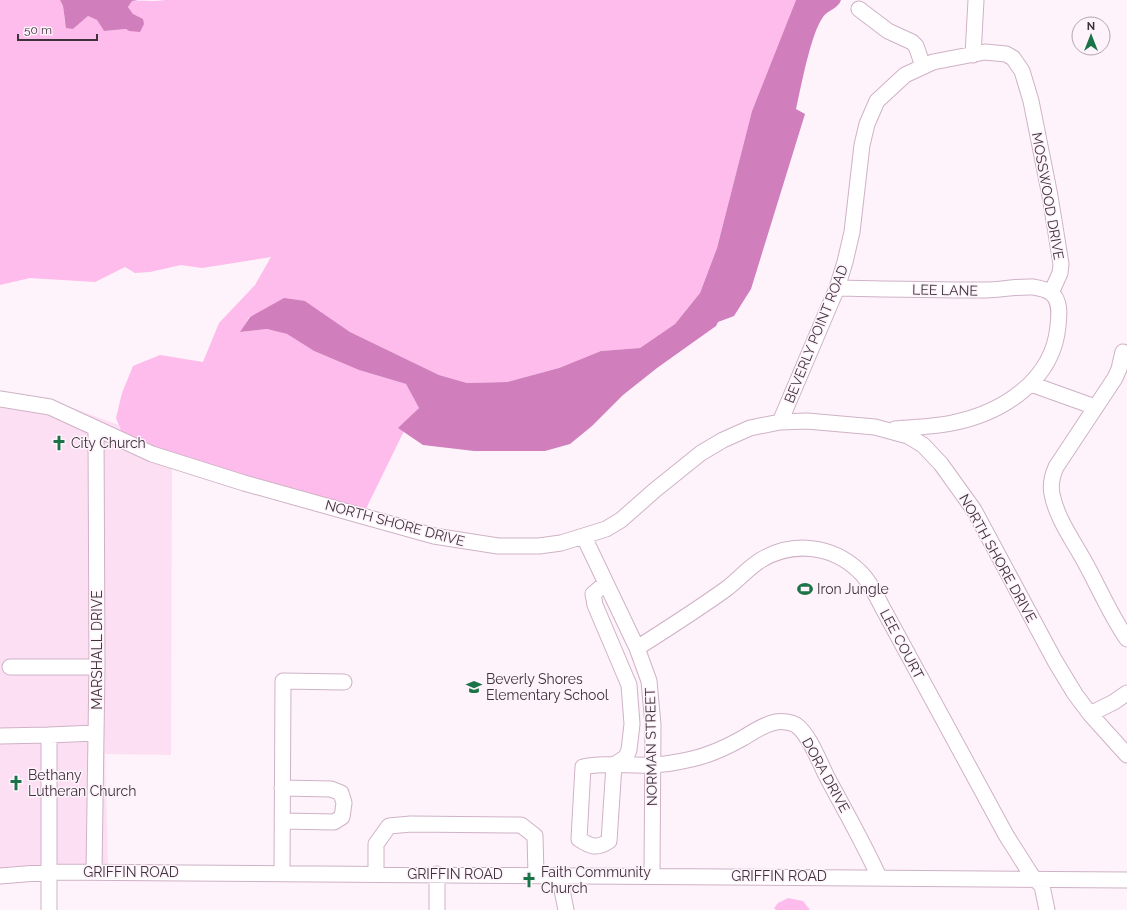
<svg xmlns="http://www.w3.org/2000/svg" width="1127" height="910" font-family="Raleway,sans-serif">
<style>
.built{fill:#fddff4}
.green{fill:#fdbceb}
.water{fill:#d07ebc}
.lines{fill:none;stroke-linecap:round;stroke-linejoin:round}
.minor-casing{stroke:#cfb2c6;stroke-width:17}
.minor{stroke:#fff;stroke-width:15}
.labels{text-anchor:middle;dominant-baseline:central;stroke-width:3;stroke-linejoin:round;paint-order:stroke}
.street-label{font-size:14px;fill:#3d323a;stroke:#fef2fb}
.poi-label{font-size:14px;fill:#3d323a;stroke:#fef2fb;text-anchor:start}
</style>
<rect width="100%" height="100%" fill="#fef2fb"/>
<!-- built -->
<path class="built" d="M0,401L56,402L119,425L123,435L172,469L171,755L105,754L108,866L0,869Z"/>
<!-- green -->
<path class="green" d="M0,0H60L63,6L65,22L73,29L88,16L97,20L104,31L126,29L129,31L133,14L128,7L132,1C143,0 154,2 165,0H796L752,111L717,248L700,293L675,324L640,348L601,351L559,368L507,382L467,383L439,375L350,332L305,301L249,317L241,332L267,329L287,334L314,351L359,370L406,384L419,408L399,428L404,431L360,521L172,468V469L123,435L116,418L122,393L133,366L160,355L203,362L219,323L255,285L271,257L202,268L181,265L150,272L135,273L125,267L95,282L30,278L0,285Z
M788,898L803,901L810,910H776L774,908L778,903Z"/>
<!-- water -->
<path class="water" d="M60,0H138L132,1L128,7L133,14L143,19L144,24L140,32L129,31L126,29L104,31L97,20L88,16L73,29L66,28L63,6Z
M796,0H841C838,9 829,9 823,17C811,33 801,87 796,109L805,114L751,289L734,316L718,322L716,326L657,368L623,395L592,426L570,444L545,451H474L423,445L398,428L419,408L406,384L359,370L314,351L287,334L267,329L240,332L250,317L284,298L305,301L350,332L439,375L467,383L507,382L559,368L601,351L640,348L675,324L700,293L717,248L752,111Z"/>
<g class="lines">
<defs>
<path id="minor" d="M859,9L888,31L912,42L916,46L923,66
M973,55L976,0
M837,288C886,289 936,290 985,290C1001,290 1017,286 1033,287C1039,288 1046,289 1051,293C1061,300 1059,316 1058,326C1053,381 1002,413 952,423C934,427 914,427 895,429
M1123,352L1119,369L1115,378L1056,467C1052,476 1050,484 1052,494C1057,520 1075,543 1087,566C1100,590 1111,616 1127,639
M1031,384L1095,407
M0,399L50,407L152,454L244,483L434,536L498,546H539L561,543L606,529L621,520L655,490L701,453L723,440L750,428L780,422L807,421L875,427L908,436L923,445L941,464L974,510L1055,661L1075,694L1090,714L1127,755
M780,422L837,288L845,262L852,232L862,145L867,124L877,101L905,75L933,62L985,52L1006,54L1013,58L1022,71L1031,101L1050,196L1061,264L1060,273L1051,293
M584,537L637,648L649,681L653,725L652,876
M606,583L593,594L595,605L629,685L632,724L629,750L626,757L614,765L609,841C597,849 591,847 579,839L583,767C605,762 629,766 650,765C664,765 679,762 692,759C710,755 727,747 743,738C753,732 764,724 776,722C782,721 791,722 796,725C809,734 819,761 826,775C844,809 863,842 879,877
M637,648C667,629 697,610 726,589C738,580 748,568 761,560C792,541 832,545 859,571C871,582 878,600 886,614L1006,835L1032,876L1042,886L1047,910
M10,667H97
M1090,714L1114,702L1127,693
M0,736L49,735
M282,821L334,822L342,817L344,803L341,793L331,789L282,788
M94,872L97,667L96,428
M282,873L283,681L344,682
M376,874V844L389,826L411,824L521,825L535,836L536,875
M559,875L566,910
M0,876L49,872L1127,880
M49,910V735L96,733
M437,910V874"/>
</defs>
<!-- minor casing -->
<use href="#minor" class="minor-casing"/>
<!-- minor -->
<use href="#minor" class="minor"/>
</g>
<!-- icons -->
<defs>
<symbol id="church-bare" viewBox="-9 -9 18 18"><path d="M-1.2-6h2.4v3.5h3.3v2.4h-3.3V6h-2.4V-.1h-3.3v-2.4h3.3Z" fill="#1b7448" stroke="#fef2fb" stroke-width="2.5" paint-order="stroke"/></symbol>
<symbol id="stadium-bare" viewBox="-9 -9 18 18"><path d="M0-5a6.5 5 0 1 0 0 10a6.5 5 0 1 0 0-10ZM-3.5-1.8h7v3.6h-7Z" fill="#1b7448" stroke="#fef2fb" stroke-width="2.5" paint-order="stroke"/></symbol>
<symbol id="school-bare" viewBox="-9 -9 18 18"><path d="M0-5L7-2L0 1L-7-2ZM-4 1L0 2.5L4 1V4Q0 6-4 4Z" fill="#1b7448" stroke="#fef2fb" stroke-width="2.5" paint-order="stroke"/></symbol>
</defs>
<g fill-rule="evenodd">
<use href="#church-bare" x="48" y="432" width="22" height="22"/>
<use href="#stadium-bare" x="794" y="578" width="22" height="22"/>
<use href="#school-bare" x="463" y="676" width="22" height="22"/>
<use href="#church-bare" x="5" y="772" width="22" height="22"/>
<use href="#church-bare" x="518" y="869" width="22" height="22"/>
</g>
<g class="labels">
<!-- street labels -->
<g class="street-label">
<text transform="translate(1048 196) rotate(80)">MOSSWOOD DRIVE</text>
<text transform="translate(945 290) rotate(1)">LEE LANE</text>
<text transform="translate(816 334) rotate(-68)">BEVERLY POINT ROAD</text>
<text transform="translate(395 523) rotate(15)">NORTH SHORE DRIVE</text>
<text transform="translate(998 558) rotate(61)">NORTH SHORE DRIVE</text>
<text transform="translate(902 644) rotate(62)">LEE COURT</text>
<text transform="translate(97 650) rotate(-90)">MARSHALL DRIVE</text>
<text transform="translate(651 747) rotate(-91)">NORMAN STREET</text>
<text transform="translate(826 775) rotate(61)">DORA DRIVE</text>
<text x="131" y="872">GRIFFIN ROAD</text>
<text x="455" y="874">GRIFFIN ROAD</text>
<text x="779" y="876">GRIFFIN ROAD</text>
</g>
<!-- poi labels -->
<g class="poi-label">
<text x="71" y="443">City Church</text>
<text x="817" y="589">Iron Jungle</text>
<text x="486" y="679">Beverly Shores<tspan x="486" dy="16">Elementary School</tspan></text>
<text x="28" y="775">Bethany<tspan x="28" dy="16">Lutheran Church</tspan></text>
<text x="541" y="872">Faith Community<tspan x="541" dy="16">Church</tspan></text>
</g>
</g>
<!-- north arrow -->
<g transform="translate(1091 36)"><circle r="19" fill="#fef2fb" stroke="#b1a5ae"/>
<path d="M0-3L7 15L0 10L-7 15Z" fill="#1b7448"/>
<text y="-6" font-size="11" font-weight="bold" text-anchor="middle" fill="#3d323a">N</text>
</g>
<!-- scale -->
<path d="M18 34v6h79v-6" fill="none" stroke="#3d323a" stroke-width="2"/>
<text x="24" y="34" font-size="12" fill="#3d323a" stroke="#fef2fb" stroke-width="3" paint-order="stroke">50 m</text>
</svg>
